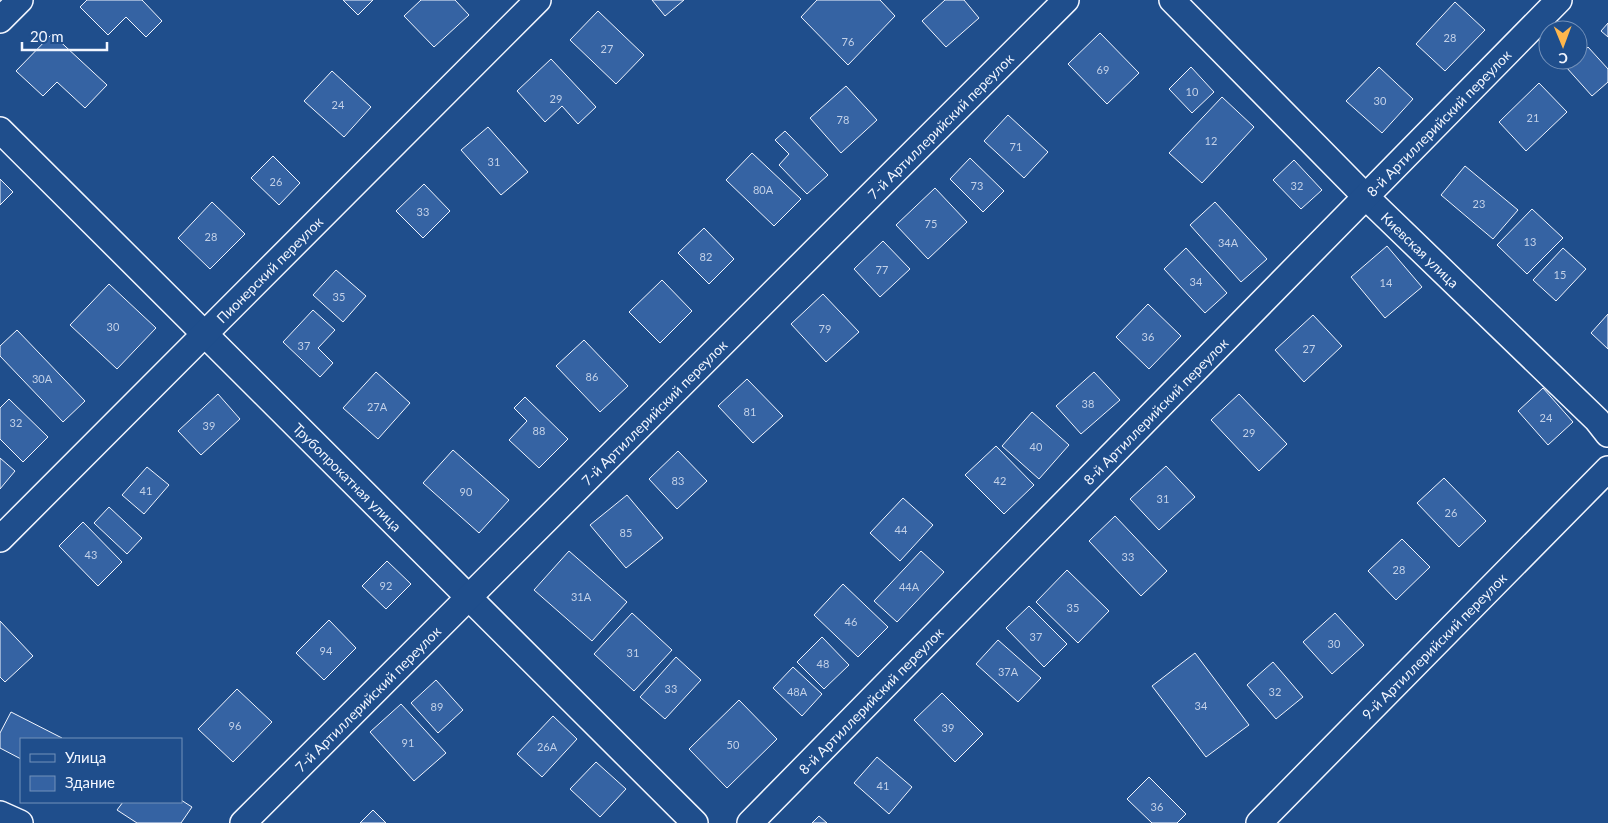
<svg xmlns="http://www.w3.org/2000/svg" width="1608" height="823" font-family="Lato,sans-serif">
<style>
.building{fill:#3563a3;stroke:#f2f6ff}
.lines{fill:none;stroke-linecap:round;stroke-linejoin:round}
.minor-casing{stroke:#f2f6ff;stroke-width:28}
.minor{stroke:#1f4e8c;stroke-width:25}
.labels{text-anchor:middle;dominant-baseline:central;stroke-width:4;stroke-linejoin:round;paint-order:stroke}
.number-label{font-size:11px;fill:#c3d1e8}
.street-label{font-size:14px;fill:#f2f6ff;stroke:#1f4e8c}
</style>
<rect width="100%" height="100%" fill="#1f4e8c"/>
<!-- building -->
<path class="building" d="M87,0H142L162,21L146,37L126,17L108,35L80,7Z
M343,0H373L358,15Z
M421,0H455L469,15L434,47L404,16Z
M652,0H684L665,16Z
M817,0H880L895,16L848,65L801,17Z
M945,0H964L979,18L946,47L922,21Z
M1455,2L1485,30L1445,71L1416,44Z
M598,11L644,55L616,84L570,40Z
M1608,23V37L1601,31Z
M1100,33L1139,73L1107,104L1068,64Z
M52,34L107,85L85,108L57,82L43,96L16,71Z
M1588,47L1608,69V82L1592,96L1566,67L1574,60H1578V56Z
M551,59L596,107L578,124L562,106L545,122L517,91Z
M1191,67L1214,92L1192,113L1169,89Z
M1379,67L1413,99L1382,133L1346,101Z
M332,71L371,107L344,137L304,101Z
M1539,83L1567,112L1526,151L1499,122Z
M846,86L877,120L841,153L810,118Z
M1222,97L1254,127L1202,183L1169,153Z
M1008,115L1048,152L1024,178L984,141Z
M488,127L528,172L501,195L461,150Z
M785,131L828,175L807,194L779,165L789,154L775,140Z
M752,153L801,199L774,226L726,180Z
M273,156L300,183L279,205L251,178Z
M970,158L1004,191L983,212L950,179Z
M1294,160L1322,190L1301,209L1273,180Z
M1465,166L1518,210L1493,239L1441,195Z
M0,179L13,192L0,205Z
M424,184L450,211L423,238L396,211Z
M935,188L967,222L928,259L896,225Z
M212,202L245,234L210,269L178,238Z
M1215,202L1267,259L1241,282L1190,225Z
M1532,209L1563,238L1527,274L1497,245Z
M704,228L734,259L709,284L678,253Z
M883,241L910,269L880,297L854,269Z
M1387,246L1422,287L1385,318L1351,277Z
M1186,248L1227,293L1205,313L1164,269Z
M1563,248L1586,269L1556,301L1533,280Z
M336,270L366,296L343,322L313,295Z
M662,280L692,311L660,343L629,312Z
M109,284L156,328L117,369L70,325Z
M823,294L859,332L826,362L791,324Z
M1148,304L1181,336L1149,369L1116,337Z
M313,310L335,330L318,348L333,363L320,377L283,342Z
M1608,314V349L1591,333Z
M1313,315L1342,346L1304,382L1275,350Z
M17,330L85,401L63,422L0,356V346Z
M584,340L628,386L600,412L556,366Z
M376,372L410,403L378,439L343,408Z
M1094,372L1120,400L1081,434L1056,406Z
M747,379L783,416L753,443L718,406Z
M1543,388L1573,422L1548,445L1518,411Z
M218,394L240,419L201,455L178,431Z
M1239,394L1287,444L1259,471L1211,420Z
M525,397L568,439L539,468L509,440L527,421L514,408Z
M9,399L48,437L23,462L0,439V408Z
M1032,412L1069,445L1039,479L1002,446Z
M996,446L1034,485L1004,514L965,475Z
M453,450L509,500L479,533L423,483Z
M678,451L707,481L677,509L649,479Z
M0,458L15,471L0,489Z
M1166,466L1195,497L1159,530L1130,499Z
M147,467L169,485L144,514L122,495Z
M1444,478L1486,521L1459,547L1417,503Z
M627,495L663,538L626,568L590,525Z
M903,498L933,525L900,561L870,533Z
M109,507L142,538L127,554L94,523Z
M1115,516L1167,571L1141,596L1089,541Z
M83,522L122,562L98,586L59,546Z
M1402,539L1430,567L1396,600L1368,571Z
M569,551L627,602L592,641L534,590Z
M921,551L944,572L897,622L874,601Z
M387,561L411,584L386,609L362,586Z
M1067,570L1109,611L1078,643L1036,602Z
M843,584L888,627L858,657L814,615Z
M1029,606L1067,644L1044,667L1006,628Z
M632,613L672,650L634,691L594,654Z
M1335,613L1364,645L1332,674L1303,642Z
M329,620L356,648L324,680L296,653Z
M0,621L33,656L5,682L0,677Z
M822,637L849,665L824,689L797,662Z
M998,640L1041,678L1018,702L976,664Z
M1195,653L1249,725L1206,757L1152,686Z
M676,657L701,680L665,719L640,697Z
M1273,662L1303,697L1276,719L1247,685Z
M793,667L822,694L802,716L773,688Z
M436,680L463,710L438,733L411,703Z
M237,689L272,722L233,762L198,729Z
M942,693L983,734L955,762L914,720Z
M739,700L777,739L727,788L689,749Z
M401,704L446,753L414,781L370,732Z
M11,712L62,738L61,739H21V759L0,748V733Z
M553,716L577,739L542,777L517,754Z
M877,757L912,787L889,814L854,783Z
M596,762L626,789L600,817L570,789Z
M1149,777L1186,814L1177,823H1152L1127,799Z
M181,800L192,807L181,823H137L117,810L123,802H181Z
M373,810L386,823H360Z
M819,816L827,823H812Z"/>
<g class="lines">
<defs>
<g id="minor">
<path id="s1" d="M1172,0L1366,197L1597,420L1608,434"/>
<path d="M0,20L20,0"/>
<path id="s2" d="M0,130L695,823"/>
<path id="s3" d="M0,539L538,0"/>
<path d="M0,814L20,823"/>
<path id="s4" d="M243,823L1066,0"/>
<path id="s5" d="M750,823L1559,0"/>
<path id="s6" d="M1259,823L1608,469"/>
</g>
</defs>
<!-- minor casing -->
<use href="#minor" class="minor-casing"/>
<!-- minor -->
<use href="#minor" class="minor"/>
</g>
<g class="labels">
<!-- number labels -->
<g class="number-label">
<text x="1450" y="37">28</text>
<text x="848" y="41">76</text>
<text x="607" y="48">27</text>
<text x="1103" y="69">69</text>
<text x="1192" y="91">10</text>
<text x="556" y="98">29</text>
<text x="1380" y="100">30</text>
<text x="338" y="104">24</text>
<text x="1533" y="117">21</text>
<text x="843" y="119">78</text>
<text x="1211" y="140">12</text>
<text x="1016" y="146">71</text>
<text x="494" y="161">31</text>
<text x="276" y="181">26</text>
<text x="977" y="185">73</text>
<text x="1297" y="185">32</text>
<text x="763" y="189">80А</text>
<text x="1479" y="203">23</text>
<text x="423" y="211">33</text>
<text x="931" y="223">75</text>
<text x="211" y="236">28</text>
<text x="1530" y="241">13</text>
<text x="1228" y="242">34А</text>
<text x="706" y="256">82</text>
<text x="882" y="269">77</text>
<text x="1560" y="274">15</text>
<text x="1196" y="281">34</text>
<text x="1386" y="282">14</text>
<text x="339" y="296">35</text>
<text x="113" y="326">30</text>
<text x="825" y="328">79</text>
<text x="1148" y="336">36</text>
<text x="304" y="345">37</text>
<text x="1309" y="348">27</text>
<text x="592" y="376">86</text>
<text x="42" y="378">30А</text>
<text x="1088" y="403">38</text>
<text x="377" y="406">27А</text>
<text x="750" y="411">81</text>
<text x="1546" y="417">24</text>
<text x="16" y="422">32</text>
<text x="209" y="425">39</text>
<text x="539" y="430">88</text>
<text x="1249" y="432">29</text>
<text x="1036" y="446">40</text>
<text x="678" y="480">83</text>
<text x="1000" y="480">42</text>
<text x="146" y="490">41</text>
<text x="466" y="491">90</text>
<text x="1163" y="498">31</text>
<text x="1451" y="512">26</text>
<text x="901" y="529">44</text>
<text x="626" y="532">85</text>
<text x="91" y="554">43</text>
<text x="1128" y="556">33</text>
<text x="1399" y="569">28</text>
<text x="386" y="585">92</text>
<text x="909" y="586">44А</text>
<text x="581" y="596">31А</text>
<text x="1073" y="607">35</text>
<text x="851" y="621">46</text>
<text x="1036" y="636">37</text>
<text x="1334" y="643">30</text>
<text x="326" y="650">94</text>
<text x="633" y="652">31</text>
<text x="823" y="663">48</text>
<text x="1008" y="671">37А</text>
<text x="671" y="688">33</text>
<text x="797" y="691">48А</text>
<text x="1275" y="691">32</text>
<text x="1201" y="705">34</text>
<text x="437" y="706">89</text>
<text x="235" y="725">96</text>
<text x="948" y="727">39</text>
<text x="408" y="742">91</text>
<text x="733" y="744">50</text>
<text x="547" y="746">26А</text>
<text x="883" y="785">41</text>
<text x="1157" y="806">36</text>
</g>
<!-- street labels -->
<g class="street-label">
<text stroke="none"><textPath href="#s5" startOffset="982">8-й Артиллерийский переулок</textPath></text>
<text stroke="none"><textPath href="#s4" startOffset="986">7-й Артиллерийский переулок</textPath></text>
<text stroke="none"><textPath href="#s1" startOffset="352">Киевская улица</textPath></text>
<text stroke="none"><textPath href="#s3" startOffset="381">Пионерский переулок</textPath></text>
<text stroke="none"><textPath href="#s4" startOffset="581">7-й Артиллерийский переулок</textPath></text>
<text stroke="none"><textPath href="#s5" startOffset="578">8-й Артиллерийский переулок</textPath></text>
<text stroke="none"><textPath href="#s2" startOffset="491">Трубопрокатная улица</textPath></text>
<text stroke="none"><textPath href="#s6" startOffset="249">9-й Артиллерийский переулок</textPath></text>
<text stroke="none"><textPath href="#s4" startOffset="176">7-й Артиллерийский переулок</textPath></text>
<text stroke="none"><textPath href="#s5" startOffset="172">8-й Артиллерийский переулок</textPath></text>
</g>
</g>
<!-- legend -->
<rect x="20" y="738" width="162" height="65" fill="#1f4e8c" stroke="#7391ba"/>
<rect x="30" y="754" width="25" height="8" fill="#1f4e8c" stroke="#7391ba"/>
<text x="65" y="763" font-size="15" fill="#f2f6ff">Улица</text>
<rect x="30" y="776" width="25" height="15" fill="#3563a3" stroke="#7391ba"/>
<text x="65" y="788" font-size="15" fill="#f2f6ff">Здание</text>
<!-- north arrow -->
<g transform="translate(1563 45) rotate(179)"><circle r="24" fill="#1f4e8c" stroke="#7391ba"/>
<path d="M0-4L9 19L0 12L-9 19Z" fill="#ffb74d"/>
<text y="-8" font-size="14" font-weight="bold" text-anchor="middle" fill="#f2f6ff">С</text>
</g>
<!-- scale -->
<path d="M22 42v8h85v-8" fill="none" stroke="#f2f6ff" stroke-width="2.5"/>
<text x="30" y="42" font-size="15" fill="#f2f6ff" stroke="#1f4e8c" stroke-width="4" paint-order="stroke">20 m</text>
</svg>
